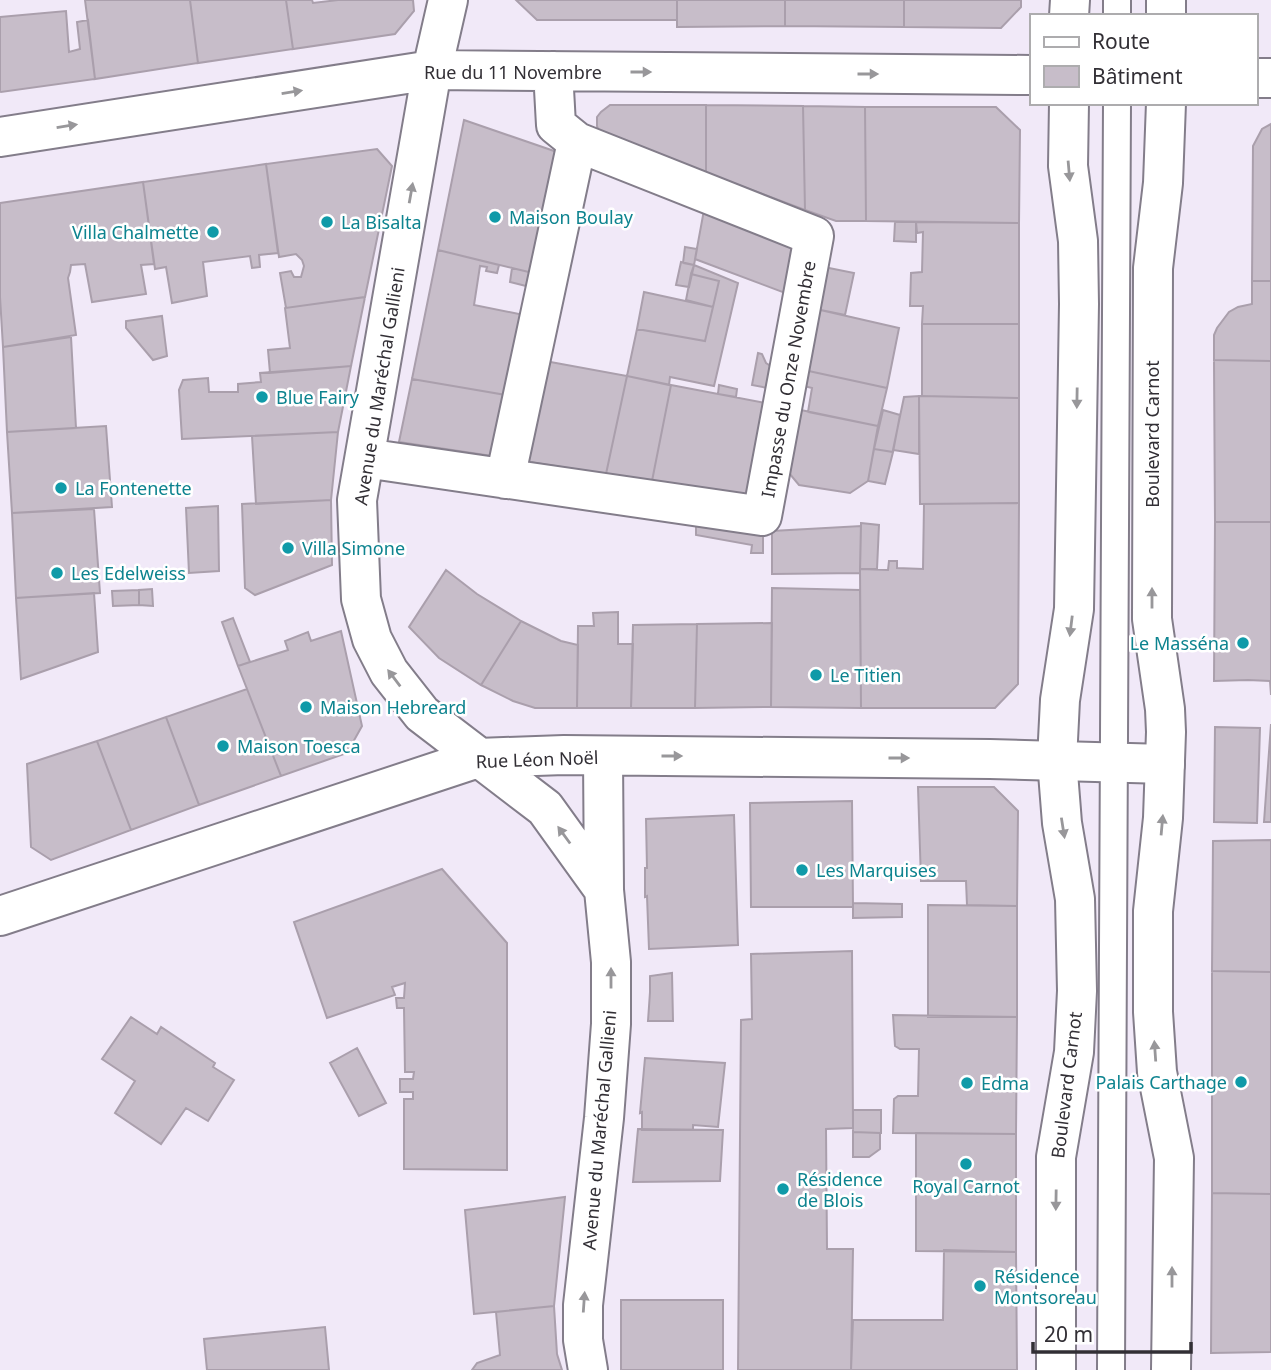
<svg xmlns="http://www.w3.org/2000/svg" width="1271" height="1370" font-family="'Noto Sans',sans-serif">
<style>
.building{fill:#c7bdc9;stroke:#aa9fac;stroke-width:2}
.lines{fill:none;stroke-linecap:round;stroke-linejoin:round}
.service-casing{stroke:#837d8a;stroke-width:30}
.minor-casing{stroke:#837d8a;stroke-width:42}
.primary-casing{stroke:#837d8a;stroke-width:42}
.service{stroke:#fff;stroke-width:26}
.minor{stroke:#fff;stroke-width:38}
.primary{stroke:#fff;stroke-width:38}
.oneway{fill:#98979a}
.culture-dot{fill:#0f9aa8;stroke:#fff;stroke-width:2.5}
.labels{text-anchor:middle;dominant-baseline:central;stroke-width:5;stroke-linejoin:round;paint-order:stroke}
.street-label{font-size:18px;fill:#322f35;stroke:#fff}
.culture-label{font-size:18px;fill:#0d838f;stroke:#fff;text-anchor:start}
</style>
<rect width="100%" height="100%" fill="#f1e9f8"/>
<!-- building -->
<path class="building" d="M85,0H190L198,63L95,79Z
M190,0H286L293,49L198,63Z
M286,0H312L313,3L338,0H413L414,11L395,34L293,49Z
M516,0H677V20H537Z
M677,0H785V26L677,27Z
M785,0H904V27L785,26Z
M904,0H1021V7L1001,28L904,27Z
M66,11L69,52L80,49L77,22L88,20L95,79L1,92L0,91V17Z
M610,105H706V173L599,132L597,126V117L601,112Z
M706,105L803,106L805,210L706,173Z
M803,106L865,107L866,221H836L805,210Z
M865,107H996L1020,130L1019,223L866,221Z
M464,120L557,152L533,273L438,250Z
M1271,124V281H1252L1253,146L1262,129Z
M377,149L392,166L365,297L286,308L280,273L291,271L294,277H301L304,266L302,260L296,254L279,257L266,164Z
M266,164L278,253L259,255L260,267L252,268L250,256L203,262L207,296L172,303L166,267L155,269L143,182Z
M143,182L154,264L141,265L146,294L92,302L85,264L71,265L70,272L68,278L76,335L3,347L0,297V203Z
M704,210L788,238L800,259L793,296L695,259Z
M895,222H916V242L894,241Z
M916,222L1019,223V324H922L923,306H910L911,273L922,272L923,232L917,233Z
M685,247L697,249L694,265L683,263Z
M438,250L499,265L497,273L486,271L487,267L480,266L474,305L524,315L506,395L412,379Z
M681,262L694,265L689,287L676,285Z
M694,265L738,283L714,386L670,377L669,385L627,376L637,329L705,341L719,281L691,274Z
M824,267L854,273L845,315L816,309Z
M512,268L533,273L530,287L510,282Z
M691,274L719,281L713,307L686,300Z
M1252,281H1271V361L1214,360V335L1217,328L1229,312L1238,307L1252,304Z
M644,292L713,307L705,341L637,329Z
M365,297L351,366L270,373L268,350L290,348L285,308Z
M816,309L899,328L887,388L804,370Z
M162,316L167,356L153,360L126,328V321Z
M922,324H1019V398L922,396Z
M71,337L76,428L7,432L3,347Z
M758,353L762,354L766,363L774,368L773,389L752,385Z
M1214,360L1271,361V522H1215Z
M545,361L627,376L606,474L523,461Z
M351,366L338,432L182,439L179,390L183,380L208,378L209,392H238V384L261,382L260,373Z
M804,370L887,388L878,426L808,412L812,388L800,385Z
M627,376L671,385L652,481L606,474Z
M412,379L506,395L492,456L399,442Z
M671,385L770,404L752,497L652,481Z
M719,385L737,389L736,397L718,394Z
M919,396V454L893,450L904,397Z
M919,396L1019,398V503L920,504Z
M796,409L878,426L868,481L850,493L799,485L784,467Z
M883,410L900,415L893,452L874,449Z
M106,426L112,507L12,513L7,432Z
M338,432L331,500L256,504L252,436Z
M874,449L893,452L885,484L868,481Z
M331,500L332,565L255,595L245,588L242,504Z
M1019,503L1018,684L995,708H861L860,569L888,570L889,561H897V568L923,569L924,504Z
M218,506L219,571L189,573L186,508Z
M94,509L100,593L16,598L12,513Z
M1215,522H1271V695L1270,681L1248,680L1214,681Z
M696,523L763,534V553H751L752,545L696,535Z
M861,523L879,525L877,569H860Z
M861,526L860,573L772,574V531Z
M446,570L477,594L521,621L481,685L439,658L409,627Z
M772,588L860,590L861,708L771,707Z
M152,589L153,606L139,605V590Z
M139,590V605L113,606L112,591Z
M94,593L98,652L21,679L16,598Z
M618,612V644H633L631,708H577L578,626H594L593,613Z
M233,618L250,662L238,666L222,622Z
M521,621L561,641L578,645L577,708H535L513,701L481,685Z
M772,623L771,707L695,708L697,624Z
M697,624L695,708H631L633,625Z
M341,631L362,726L347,753L281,776L238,666L288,650L285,641L308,632L311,641Z
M247,689L281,776L199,805L166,717Z
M166,717L199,805L131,830L97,741Z
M1271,724V822H1264Z
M1215,727L1260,728L1257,823L1214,822Z
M97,741L131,830L51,860L31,847L27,764Z
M918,787H994L1018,811L1017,906L967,905L966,881H921Z
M852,801L853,907H751L750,803Z
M734,815L738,945L649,949L647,896L645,897V868H647L646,819Z
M1271,840V972L1212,971L1213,841Z
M442,869L507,943V1170L404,1169V1099H413V1092H400V1079H413L414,1072H405L404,1008H397L396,998H404L405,983L392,987L395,995L327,1018L294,922Z
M853,903L902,904V917L853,918Z
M928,905L1017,906V1017H928Z
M852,951L853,1128L826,1129L827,1249H853L851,1370H738L741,1020L752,1019L751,954Z
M1212,971L1271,972V1194L1212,1193Z
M672,973L673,1021H648L650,992V976Z
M893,1015L1017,1017L1016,1134L893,1133L894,1099L898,1096H918L919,1049H900L895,1046Z
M131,1017L157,1034L161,1027L215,1063L213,1067L234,1080L208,1121L186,1108L161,1144L115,1113L135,1081L102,1059Z
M357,1048L386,1103L359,1116L330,1063Z
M645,1058L725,1063L718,1127L693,1125V1130H642V1112L640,1113Z
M853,1110H881V1133L853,1132Z
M638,1129L723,1130L720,1181L633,1182Z
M853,1132L880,1133V1149L869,1157H853Z
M916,1133L1016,1134V1252L916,1251Z
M1212,1193L1271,1194V1352L1211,1353Z
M565,1197L554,1306L474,1314L465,1210Z
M944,1250L1016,1252L1017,1370H851L853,1320H943Z
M621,1300H723V1370H621Z
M554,1306L557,1354L562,1370H472L477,1363L500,1355L496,1312Z
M325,1327L329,1370H207L204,1339Z"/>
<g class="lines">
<defs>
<path id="service" d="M1117,16V0
M1111,1370L1117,103"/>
<path id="minor" d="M448,0L432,70L357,500L361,599L372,639L389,672L422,714L545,808L604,890
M1255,78H1271
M0,137L432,70L1031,75
M365,458L762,516L814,236L577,142L556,125L553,71
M505,479L577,142
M0,916L478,758L564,755L990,759L1165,764
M588,1370L583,1340V1305L604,1118L611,1024V962L604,890L603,756"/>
<path id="primary" d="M1166,0V16
M1069,16L1070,0
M1166,103L1163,183L1153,268L1152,619L1165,709L1166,732L1163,818L1153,911V1012L1157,1072L1174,1158L1171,1370
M1056,1370V1157L1074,1052L1077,991L1075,899L1062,823L1057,760L1060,700L1074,609L1079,304L1078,241L1068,166L1069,103"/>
</defs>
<!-- service casing -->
<use href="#service" class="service-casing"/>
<!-- minor casing -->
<use href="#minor" class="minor-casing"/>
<!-- primary casing -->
<use href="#primary" class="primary-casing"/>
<!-- service -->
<use href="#service" class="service"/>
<!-- minor -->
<use href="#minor" class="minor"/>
<!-- primary -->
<use href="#primary" class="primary"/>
</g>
<!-- one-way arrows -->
<defs><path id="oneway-solid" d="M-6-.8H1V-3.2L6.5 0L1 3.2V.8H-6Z" transform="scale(1.75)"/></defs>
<g class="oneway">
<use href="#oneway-solid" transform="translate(641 72)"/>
<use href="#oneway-solid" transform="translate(868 74)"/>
<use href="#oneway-solid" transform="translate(292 92) rotate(-9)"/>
<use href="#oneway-solid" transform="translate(67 126) rotate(-9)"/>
<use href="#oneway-solid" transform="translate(1069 171) rotate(85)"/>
<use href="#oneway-solid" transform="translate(411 193) rotate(-80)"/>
<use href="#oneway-solid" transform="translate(1077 398) rotate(91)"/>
<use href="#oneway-solid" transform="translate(1152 598) rotate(-90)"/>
<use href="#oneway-solid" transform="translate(1071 626) rotate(97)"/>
<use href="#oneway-solid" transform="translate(394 678) rotate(-127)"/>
<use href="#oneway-solid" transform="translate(672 756)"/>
<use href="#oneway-solid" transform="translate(899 758)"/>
<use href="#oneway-solid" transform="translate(1162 825) rotate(-85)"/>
<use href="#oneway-solid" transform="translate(1063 828) rotate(81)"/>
<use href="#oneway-solid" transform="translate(564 835) rotate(-126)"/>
<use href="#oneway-solid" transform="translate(611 978) rotate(-90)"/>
<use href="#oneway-solid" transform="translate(1155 1051) rotate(-94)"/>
<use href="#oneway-solid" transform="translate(1056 1200) rotate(91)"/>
<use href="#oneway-solid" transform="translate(1172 1277) rotate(-90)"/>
<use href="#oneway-solid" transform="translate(584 1302) rotate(-86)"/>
</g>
<!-- markers -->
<g class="culture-dot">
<circle cx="495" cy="217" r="7"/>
<circle cx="327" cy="222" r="7"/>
<circle cx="213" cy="232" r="7"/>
<circle cx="262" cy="397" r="7"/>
<circle cx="61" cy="488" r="7"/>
<circle cx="288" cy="548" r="7"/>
<circle cx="57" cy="573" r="7"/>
<circle cx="1243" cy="643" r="7"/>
<circle cx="816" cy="675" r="7"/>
<circle cx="306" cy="707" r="7"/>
<circle cx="223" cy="746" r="7"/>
<circle cx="802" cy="870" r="7"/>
<circle cx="1241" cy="1082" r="7"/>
<circle cx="967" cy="1083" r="7"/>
<circle cx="966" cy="1164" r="7"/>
<circle cx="783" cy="1189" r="7"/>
<circle cx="980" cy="1286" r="7"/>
</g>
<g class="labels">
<!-- street labels -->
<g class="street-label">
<text x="513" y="72">Rue du 11 Novembre</text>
<text transform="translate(788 379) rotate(-80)">Impasse du Onze Novembre</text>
<text transform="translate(379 386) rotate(-81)">Avenue du Maréchal Gallieni</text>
<text transform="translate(1152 434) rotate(-90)">Boulevard Carnot</text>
<text transform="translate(537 759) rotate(-2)">Rue Léon Noël</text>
<text transform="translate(1066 1085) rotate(-83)">Boulevard Carnot</text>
<text transform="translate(599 1130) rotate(-85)">Avenue du Maréchal Gallieni</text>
</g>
<!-- culture labels -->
<g class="culture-label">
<text x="509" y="217">Maison Boulay</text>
<text x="341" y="222">La Bisalta</text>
<text x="199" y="232" text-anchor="end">Villa Chalmette</text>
<text x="276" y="397">Blue Fairy</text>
<text x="75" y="488">La Fontenette</text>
<text x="302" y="548">Villa Simone</text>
<text x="71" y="573">Les Edelweiss</text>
<text x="1229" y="643" text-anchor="end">Le Masséna</text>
<text x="830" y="675">Le Titien</text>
<text x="320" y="707">Maison Hebreard</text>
<text x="237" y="746">Maison Toesca</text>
<text x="816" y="870">Les Marquises</text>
<text x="1227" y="1082" text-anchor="end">Palais Carthage</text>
<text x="981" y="1083">Edma</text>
<text x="797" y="1179">Résidence<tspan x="797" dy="21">de Blois</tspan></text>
<text x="966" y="1186" text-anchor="middle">Royal Carnot</text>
<text x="994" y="1276">Résidence<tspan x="994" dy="21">Montsoreau</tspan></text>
</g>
</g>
<!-- legend -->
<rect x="1030" y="14" width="228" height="91" fill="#ffffff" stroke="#adacae" stroke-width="2"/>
<rect x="1044" y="37" width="35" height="10" fill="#ffffff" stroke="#adacae" stroke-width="2"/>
<text x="1092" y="49" font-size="21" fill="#322f35">Route</text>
<rect x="1044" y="66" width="35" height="21" fill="#c7bdc9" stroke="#adacae" stroke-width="2"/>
<text x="1092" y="84" font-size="21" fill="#322f35">Bâtiment</text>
<!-- scale -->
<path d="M1033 1342v10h158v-10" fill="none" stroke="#322f35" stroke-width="3.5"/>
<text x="1044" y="1342" font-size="21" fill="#322f35" stroke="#ffffff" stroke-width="5" paint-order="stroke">20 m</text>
</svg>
